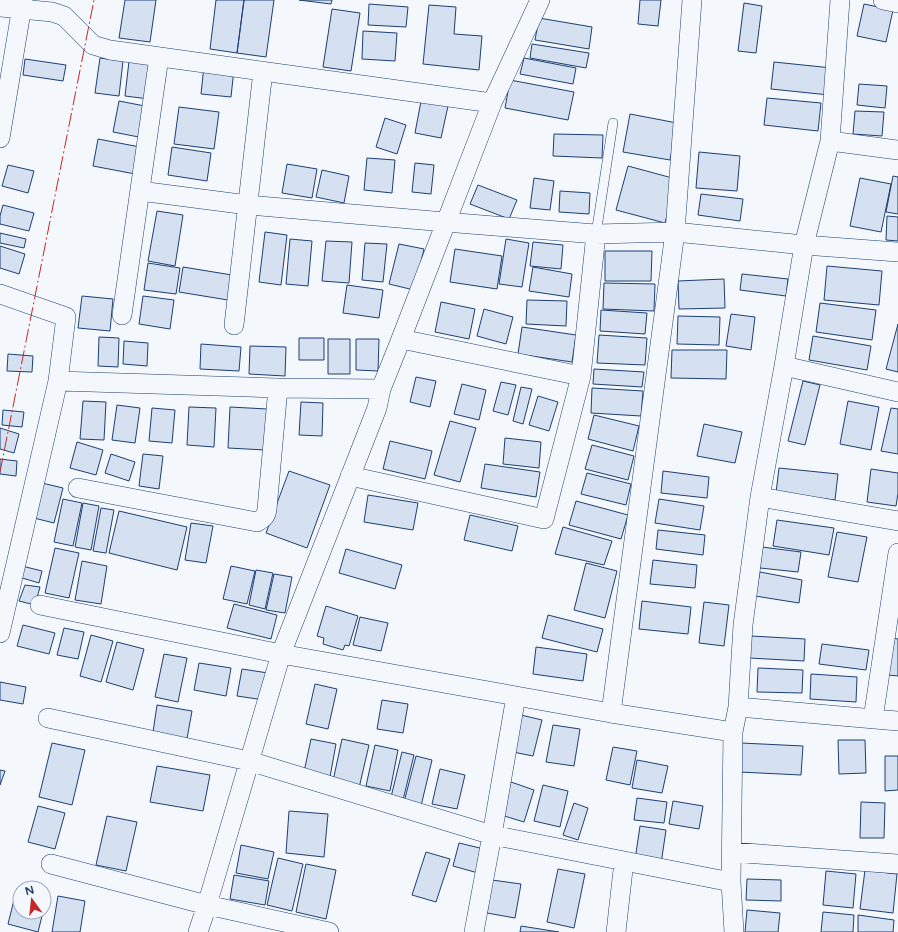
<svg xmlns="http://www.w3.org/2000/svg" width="898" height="932" font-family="'Varela Round',sans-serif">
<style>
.building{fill:#d5e0f0;stroke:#1d3f73}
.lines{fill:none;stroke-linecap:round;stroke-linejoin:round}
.lane-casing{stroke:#1d3f73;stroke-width:10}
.street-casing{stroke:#1d3f73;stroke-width:20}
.lane{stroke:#f4f7fb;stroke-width:9}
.street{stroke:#f4f7fb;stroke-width:19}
.power{stroke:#c62828;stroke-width:1;stroke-dasharray:14 3 2 3;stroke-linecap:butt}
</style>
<rect width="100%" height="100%" fill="#f4f7fb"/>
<!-- building -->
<path class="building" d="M125,0H156L150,42L119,38Z
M216,0H244L237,53L210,49Z
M244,0H274L266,57L237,53Z
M299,0H332L331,4Z
M640,0H661L658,26L638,24Z
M744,3L762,6L756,53L738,51Z
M369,4L408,7L406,27L368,25Z
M864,4L893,10L886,42L857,36Z
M429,5L456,7L454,34L482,36L479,70L423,64Z
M332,9L360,13L351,71L323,67Z
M539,18L592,27L589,49L535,40Z
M363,31L397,33L395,61L362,59Z
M532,44L589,53L586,68L530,58Z
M100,58L123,61L119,96L95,93Z
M524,58L576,68L573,84L520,74Z
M25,59L66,65L63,81L23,75Z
M129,61L154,64L149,99L125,96Z
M774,62L832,68L829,95L771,89Z
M204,66L234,69L231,97L201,94Z
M510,80L574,92L568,120L505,108Z
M859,84L887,86L885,108L857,105Z
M767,98L821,103L818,131L764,125Z
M119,101L150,107L144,138L113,132Z
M421,101L448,106L441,138L415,133Z
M179,107L219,112L214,149L174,144Z
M855,111L884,112L882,136L853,134Z
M630,114L677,123L670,160L623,152Z
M385,118L406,125L397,154L376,147Z
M554,134L603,135L602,158L553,156Z
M98,139L140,147L135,174L93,166Z
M172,147L211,153L207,181L168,175Z
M699,152L740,156L737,191L696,188Z
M367,158L395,160L392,193L364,190Z
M415,163L434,165L431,194L412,192Z
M287,164L317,169L312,198L282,193Z
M8,165L34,171L28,193L2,186Z
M628,166L676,179L665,223L616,210Z
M322,170L349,176L344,203L316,197Z
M893,176L898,177V214L886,212Z
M534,178L554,181L550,210L530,208Z
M860,178L891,184L881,232L850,226Z
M478,185L517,200L509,219L470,204Z
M560,191L590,193L589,214L559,212Z
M701,194L743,199L740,221L698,215Z
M3,205L34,213L29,231L0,224V216Z
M157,211L183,215L175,266L148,261Z
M887,216L898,217V241L886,240Z
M265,232L287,235L281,285L259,282Z
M0,233L26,239L24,248L0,243Z
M290,239L312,241L308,286L286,284Z
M506,239L529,243L522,287L499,284Z
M326,241L352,242L349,283L322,281Z
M533,242L563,245L561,269L530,266Z
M365,243L387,244L383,282L362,280Z
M399,244L424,249L414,290L389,284Z
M0,246L25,254L19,274L0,268Z
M455,249L502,256L497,289L450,282Z
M605,251H652L651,281H605Z
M148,263L180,268L176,294L144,290Z
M827,266L882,271L879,305L824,300Z
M183,267L232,275L228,300L179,292Z
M533,267L572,274L569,297L529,291Z
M742,274L788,279L786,296L740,290Z
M724,279L725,308L679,309L678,281Z
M604,283L655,284L654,311L603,309Z
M347,285L383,290L379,318L343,313Z
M82,296L113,299L110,331L78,328Z
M143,296L174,300L170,329L139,324Z
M527,300L567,301L566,326L526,324Z
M441,302L475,309L469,339L435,332Z
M820,303L876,310L872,340L816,332Z
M484,309L513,317L506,344L477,336Z
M601,310L647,313L645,334L600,331Z
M731,314L755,317L751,350L726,346Z
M678,316L720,317L719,345L677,344Z
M898,324V372L886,369Z
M522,327L576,335L572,362L518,354Z
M599,335L647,338L645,365L597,363Z
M813,336L871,346L867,370L809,360Z
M99,337L119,338L118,367L98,366Z
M299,338H324V360H299Z
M328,339H350V374H328Z
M356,339H379L378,371L356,370Z
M124,341L148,343L147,366L123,364Z
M201,344L241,347L239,371L200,369Z
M250,346L286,347L285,376L249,374Z
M672,350H727L726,379L671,378Z
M8,354L33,356L32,372L7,371Z
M594,369L644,372L642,387L593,384Z
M416,377L436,381L430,407L410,402Z
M803,381L820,385L805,445L788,441Z
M501,382L516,385L508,415L493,411Z
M462,384L486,390L479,420L454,414Z
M521,387L532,389L523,424L513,421Z
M592,388L643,391L641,416L591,413Z
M538,396L558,402L549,431L529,425Z
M83,401L106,402L104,440L80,439Z
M848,401L879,407L871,450L840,444Z
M301,402L323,403L322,436L299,435Z
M117,405L140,408L135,443L112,440Z
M189,407L216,408L214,447L187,445Z
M230,407L267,409L265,450L228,448Z
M152,408L175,410L172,443L149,441Z
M891,408L898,409V454L881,451Z
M3,410L24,412L22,427L2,425Z
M594,415L639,426L633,451L588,439Z
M450,421L476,428L460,482L434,475Z
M704,424L742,432L735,463L697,456Z
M0,428L19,434L14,453L0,449Z
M505,438L541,442L539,468L503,464Z
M390,441L432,451L425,479L383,469Z
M77,442L103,450L96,475L70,468Z
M592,445L634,456L628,480L585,469Z
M111,454L135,462L129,481L105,473Z
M143,454L163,456L159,489L139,486Z
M0,459L17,461L16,476L0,474Z
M485,464L540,472L536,497L481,488Z
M779,468L838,474L835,500L776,493Z
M871,469L898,473V493L896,506L867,502Z
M289,471L330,485L307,548L266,533Z
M663,471L709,477L707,498L661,493Z
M587,473L631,484L626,505L581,494Z
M42,483L63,488L54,523L34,518Z
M368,495L418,503L413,530L364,522Z
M63,499L82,503L73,546L54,542Z
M659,499L704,506L700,530L655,523Z
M576,501L628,515L621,539L569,525Z
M83,503L99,506L91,550L75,547Z
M101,508L114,510L106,553L93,551Z
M119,511L187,527L177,570L109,553Z
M470,515L518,526L512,551L464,540Z
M777,520L834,528L829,555L773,546Z
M191,523L213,526L206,563L185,560Z
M563,527L612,541L604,565L555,554Z
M658,530L705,535L703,555L656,549Z
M837,532L867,537L858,582L828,577Z
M762,547L801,552L798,572L760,568Z
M55,548L79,553L69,598L45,593Z
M346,549L402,565L395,589L339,573Z
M653,560L697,565L695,588L650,584Z
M82,561L107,566L101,604L75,600Z
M586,563L617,571L605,618L574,610Z
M22,566L42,571L39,583L19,577Z
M231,566L255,571L247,604L223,599Z
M256,570L273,573L265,609L249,605Z
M760,572L802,580L799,603L755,596Z
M274,574L292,577L285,613L266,610Z
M25,585L40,587L35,605L19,601Z
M642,601L691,607L688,634L639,629Z
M704,602L729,605L724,646L699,643Z
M234,604L277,615L271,639L227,628Z
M326,606L358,616L349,646L345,645L343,650L323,644L324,638L317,636Z
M548,615L603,629L597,652L542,638Z
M360,617L388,623L381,651L353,645Z
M23,625L55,633L49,654L17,646Z
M64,628L84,632L78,659L57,655Z
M91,635L113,641L101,682L80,676Z
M751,636L805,639L804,661L749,658Z
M892,638L898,639V676L888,675Z
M117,642L144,649L133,690L106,682Z
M822,644L869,650L866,670L819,664Z
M536,647L587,654L583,681L533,674Z
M164,654L187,658L178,702L155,697Z
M199,663L231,668L226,696L194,690Z
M758,668L803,670L802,693L757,692Z
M242,669L268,673L264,700L237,696Z
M811,674L857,677L856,702L810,699Z
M0,682L26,687L23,704L0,700Z
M315,684L337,689L328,729L306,724Z
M382,700L408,704L403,733L377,729Z
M157,705L192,711L186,744L152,739Z
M521,715L542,720L533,756L513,752Z
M553,725L580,729L574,766L546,762Z
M311,739L336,744L330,777L304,772Z
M342,739L369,745L359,788L333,781Z
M838,740H865L866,773L839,774Z
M52,743L85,750L72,805L39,797Z
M741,743L803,746L801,775L739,772Z
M375,745L398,750L390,791L366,786Z
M613,747L637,751L630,785L606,780Z
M402,752L414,755L403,800L391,797Z
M416,756L432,760L421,806L404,802Z
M885,756H898V790L885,791Z
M637,760L668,766L662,793L632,788Z
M157,766L210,775L203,811L150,802Z
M440,769L465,775L457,809L432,804Z
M0,770L5,771L0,785Z
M511,782L534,790L524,822L501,815Z
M543,785L568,791L560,827L534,821Z
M637,798L667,802L664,823L634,820Z
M673,801L703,806L699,829L669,824Z
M861,802L885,803L884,838H860Z
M574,803L588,808L578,840L563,835Z
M38,806L65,813L55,849L28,842Z
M289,811L328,814L324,857L286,853Z
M107,816L137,822L126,871L96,865Z
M640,826L666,830L661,864L635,860Z
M459,843L484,849L478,873L453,866Z
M241,845L274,852L268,879L236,873Z
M426,852L450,859L436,902L412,895Z
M278,858L303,864L292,911L267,905Z
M306,864L336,870L326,919L296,912Z
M558,869L585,874L574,928L547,922Z
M865,870L897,874L893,913L860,909Z
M826,871L856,874L853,908L823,905Z
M234,875L269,881L265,905L230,899Z
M747,879L781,880V901L746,900Z
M492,880L521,884L515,918L487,913Z
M17,888L20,889V912H43L38,932L8,924Z
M44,895L47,896L44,908Z
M58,896L85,901L80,932H52Z
M747,910L780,913L778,932H745Z
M823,912L854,915L853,932H821Z
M858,915L894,920L893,932H858Z
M521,926L559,932H520Z"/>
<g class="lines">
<defs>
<path id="lane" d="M596,234L613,123"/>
<path id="street" d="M883,0L898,3
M0,7L52,12L64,16L93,45L110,50L492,103
M0,138L23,0
M830,141L898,150
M140,191L248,205L445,222L596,234L675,232L804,245L898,252
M0,294L66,317L58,381L0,633
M122,315L159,57
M234,325L263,71
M401,339L581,376
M784,366L898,392
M58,381L278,388L381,389
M350,476L544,519L581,376L596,234
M78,488L257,522C264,518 266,516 267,509L278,388
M760,497L898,521
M40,605L281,654L611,713L733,732
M738,707L898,721
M611,713L675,232L692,0
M48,718L249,761L492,835L731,882
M873,719L898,553
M731,852L898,864
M51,864L207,905L329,932
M198,932L207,905L281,654L377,408L381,389L401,339L492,103L540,0
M474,932L492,835L516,696
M616,932L624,861
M734,932L731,882L733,732L738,707L743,625L760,497L784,366L804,245L830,141L840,0"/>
</defs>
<!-- lane casing -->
<use href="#lane" class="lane-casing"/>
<!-- street casing -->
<use href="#street" class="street-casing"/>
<!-- lane -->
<use href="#lane" class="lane"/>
<!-- street -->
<use href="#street" class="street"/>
<!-- power -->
<path class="power" d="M0,472L94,0"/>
</g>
<!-- north arrow -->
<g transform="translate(32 900) rotate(345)"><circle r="19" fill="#f4f7fb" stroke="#9eadc5"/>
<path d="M0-3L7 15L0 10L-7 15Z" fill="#c62828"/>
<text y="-6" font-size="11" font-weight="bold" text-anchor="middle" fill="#1d3f73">N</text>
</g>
</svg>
